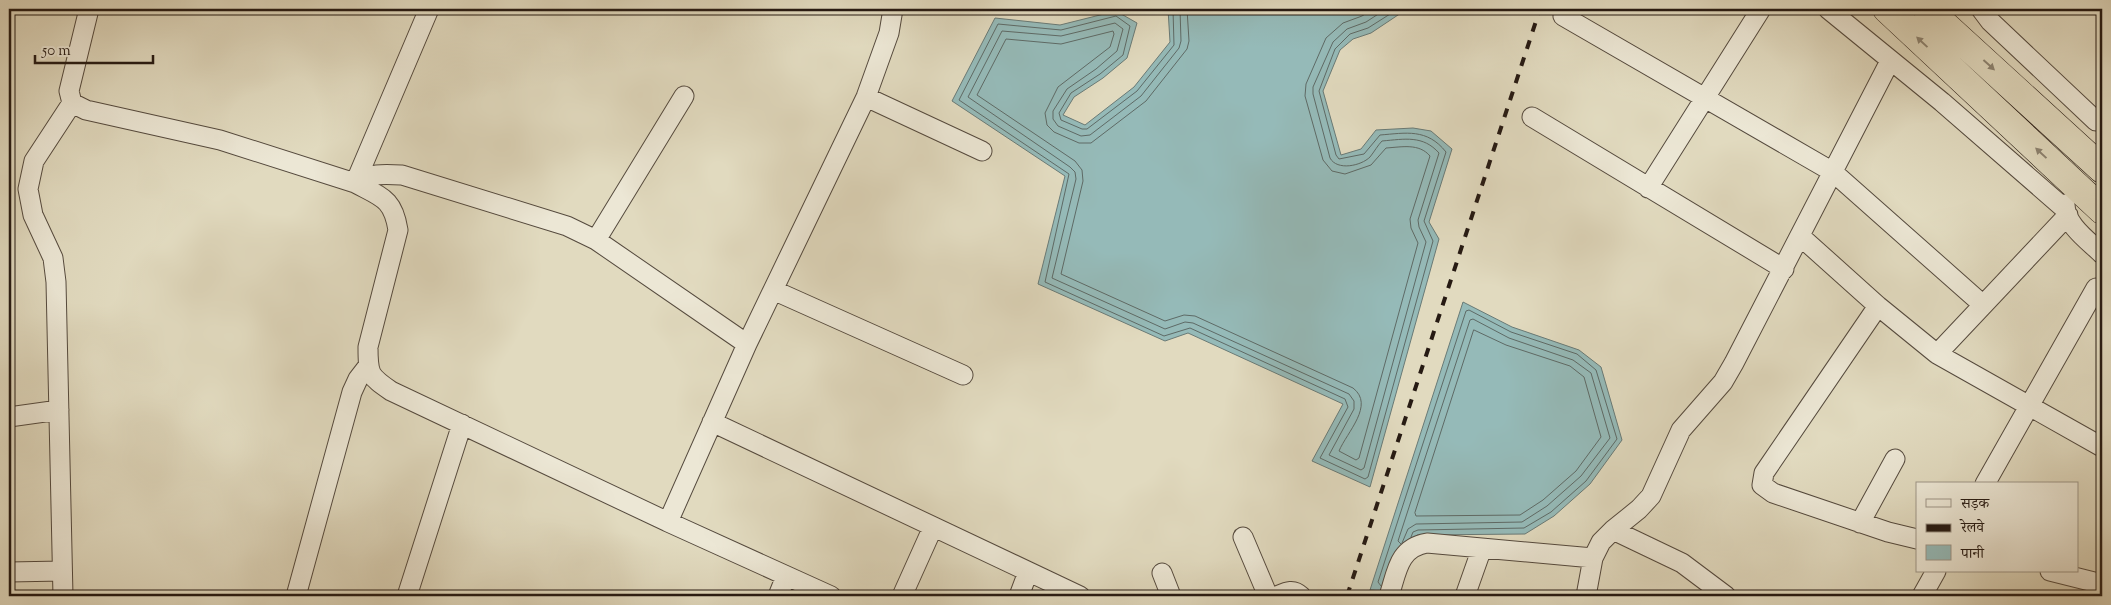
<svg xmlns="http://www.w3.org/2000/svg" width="2111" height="605" font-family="'Sorts Mill Goudy','Noto Serif Devanagari',serif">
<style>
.water{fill:#95bab8;stroke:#697a76}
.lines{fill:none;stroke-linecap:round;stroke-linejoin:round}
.shore{stroke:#5e6a66;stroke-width:1}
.minor-casing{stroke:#554a3e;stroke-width:21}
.highway-casing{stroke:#261a13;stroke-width:29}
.minor{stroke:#ece7d5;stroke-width:19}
.highway{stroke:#e1dabf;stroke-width:28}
.rail{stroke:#261a13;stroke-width:4;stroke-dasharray:9 9;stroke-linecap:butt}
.oneway{fill:#8d8472}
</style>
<rect width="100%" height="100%" fill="#e1dabf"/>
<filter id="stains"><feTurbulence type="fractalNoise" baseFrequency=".004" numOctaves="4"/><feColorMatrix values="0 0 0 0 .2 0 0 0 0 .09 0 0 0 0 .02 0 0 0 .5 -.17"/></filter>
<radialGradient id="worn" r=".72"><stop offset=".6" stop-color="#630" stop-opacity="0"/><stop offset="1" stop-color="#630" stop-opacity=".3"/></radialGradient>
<!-- water -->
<path class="water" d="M1168,9H1407L1371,33L1353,39L1340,50L1323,91L1341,155L1361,149L1376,130L1413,128L1431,131L1452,149L1429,222L1439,239L1370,487L1312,461L1343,404L1188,333L1165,341L1038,284L1065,176L952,101L995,18L1060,25L1116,11L1137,23L1127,58L1103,78L1074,97L1063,115L1085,125L1134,87L1170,42Z
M1463,302L1512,327L1579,350L1601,367L1622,440L1590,484L1554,516L1525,534L1417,535L1396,592L1370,590Z"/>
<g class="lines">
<!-- shore -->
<path class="shore" d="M1173,9L1174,45L1137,91L1087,129H1082L1061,120L1059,113L1071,93L1100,74L1123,55L1130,26L1116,16L1061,30L998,24L959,100L1069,174L1045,282L1164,336L1190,328L1345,399L1348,407L1320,458L1365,479L1368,477L1433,241L1424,221L1446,152C1427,128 1406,133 1380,135L1364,154L1339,159L1336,155L1319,91L1335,49L1350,34L1368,28L1398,9
M1180,9L1181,41L1179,48L1141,96L1090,135L1081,136L1058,126L1053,119V111L1067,89L1096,69L1117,51L1123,29L1115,23L1061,36L1002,31L968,97L1070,167L1075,172L1076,179L1052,278L1165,329L1185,322L1193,323L1349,394L1354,401V409L1329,455L1361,470L1364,468L1426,242L1419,227L1418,220L1439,153C1423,135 1405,139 1382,141C1378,145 1374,152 1370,157C1361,166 1337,171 1330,158L1313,94V87L1333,42L1347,29L1366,22L1386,9
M1187,9L1189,41L1187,49L1146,101L1091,143H1079L1054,132L1047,125L1045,113L1058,87L1110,47L1114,34L1113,31L1061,44L1006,39L977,95L1075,161L1082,170L1083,181L1061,274L1165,321L1184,315L1195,316L1353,388C1375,405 1347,432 1339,451L1356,460L1359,458L1418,243L1411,228L1410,219L1430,156C1419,143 1402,147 1386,148L1371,165L1345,174L1332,171L1323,160L1305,96L1306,84L1326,38L1343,23L1362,16L1373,9
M1474,330L1506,345L1570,366L1584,377L1601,437L1576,471L1543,500L1520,515L1416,516L1415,513Z
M1401,544L1398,541L1470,320L1473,319L1509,338L1573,360L1591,373L1610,438L1581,476L1547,506L1522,522L1416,524L1408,529L1402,543
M1381,586L1378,582L1466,311L1469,310L1511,332L1577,354L1596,370L1617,439L1586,481L1551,512L1524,528L1418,530L1413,532L1411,537"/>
<defs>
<path id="minor" d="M89,9L69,91L72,103L86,110L220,140L355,183C370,173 384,174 402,175L567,226L596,240L747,344
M429,9L355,183C381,197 393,198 398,230L368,347C368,374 369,376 391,391L668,522
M1828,9L1942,102L2065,209
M1981,9L1990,21L2096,121
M1563,16L1833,172L1982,304
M866,97L982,151
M1532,117L1784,269
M1648,188L1761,9
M2065,204C2065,225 2089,241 2102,254
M1800,236L1878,306L1937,354L2068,215
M596,240L684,96
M773,290L963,375
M1878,306L1764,473L1762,485L1773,493L1888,532L1917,539
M1937,354L2102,447
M9,417L59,410
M712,422L1080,596
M1985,484L2096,288
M1860,523L1895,459
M1613,530L1682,563L1726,596
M1243,537L1268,596
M2050,571L2102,584
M9,572L62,571
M1162,573L1171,596
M63,596L56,282L53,258L33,215L28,189L34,161L72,103
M296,596L352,392L358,379L368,366
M407,596L462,424
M778,596L786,576
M831,596L668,522L747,344L866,97L889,33L893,9
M902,596L933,527
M1019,596L1028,572
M1277,596C1286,592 1293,588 1301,596
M1389,596C1397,572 1398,548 1427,543L1593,558
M1465,596L1482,548
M1586,596L1593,558L1601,542L1613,530L1639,509L1651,496L1681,430L1723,382L1734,363L1890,61
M1922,596L1936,571"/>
<path id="highway" d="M1887,9L2102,210
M1927,9L2102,169"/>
</defs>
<!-- minor casing -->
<use href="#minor" class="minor-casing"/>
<!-- highway casing -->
<use href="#highway" class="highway-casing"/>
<!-- minor -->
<use href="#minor" class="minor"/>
<!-- highway -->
<use href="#highway" class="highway"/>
<!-- rail -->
<path class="rail" d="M1347,596L1540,9"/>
</g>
<!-- one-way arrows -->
<defs><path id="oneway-solid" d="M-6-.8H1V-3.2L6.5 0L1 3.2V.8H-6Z" transform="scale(1.25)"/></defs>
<g class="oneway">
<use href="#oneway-solid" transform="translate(1922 42) rotate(-137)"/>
<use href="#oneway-solid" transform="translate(1989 65) rotate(42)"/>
<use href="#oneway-solid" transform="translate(2041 153) rotate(-137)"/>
</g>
<!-- margin -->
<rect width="2111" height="605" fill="none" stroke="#e1dabf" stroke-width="30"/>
<rect x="10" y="10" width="2091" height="585" fill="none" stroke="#261a13" stroke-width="2.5"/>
<rect x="15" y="15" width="2081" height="575" fill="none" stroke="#261a13"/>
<!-- legend -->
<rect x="1916" y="482" width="162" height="90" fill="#ece7d5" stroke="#9d9587"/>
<rect x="1926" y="499" width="25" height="8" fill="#ece7d5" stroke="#9d9587"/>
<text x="1961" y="508" font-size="15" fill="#261a13">सड़क</text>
<rect x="1926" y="524" width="25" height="8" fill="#261a13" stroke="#9d9587"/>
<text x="1961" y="532" font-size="15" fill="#261a13">रेलवे</text>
<rect x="1926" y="545" width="25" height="15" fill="#95bab8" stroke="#9d9587"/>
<text x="1961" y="558" font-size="15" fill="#261a13">पानी</text>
<!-- scale -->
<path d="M35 55v8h118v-8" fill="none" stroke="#261a13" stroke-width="2.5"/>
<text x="42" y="55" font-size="15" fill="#261a13" stroke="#ece7d5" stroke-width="4" paint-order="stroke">50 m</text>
<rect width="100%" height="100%" filter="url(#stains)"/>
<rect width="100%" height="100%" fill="url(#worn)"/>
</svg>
